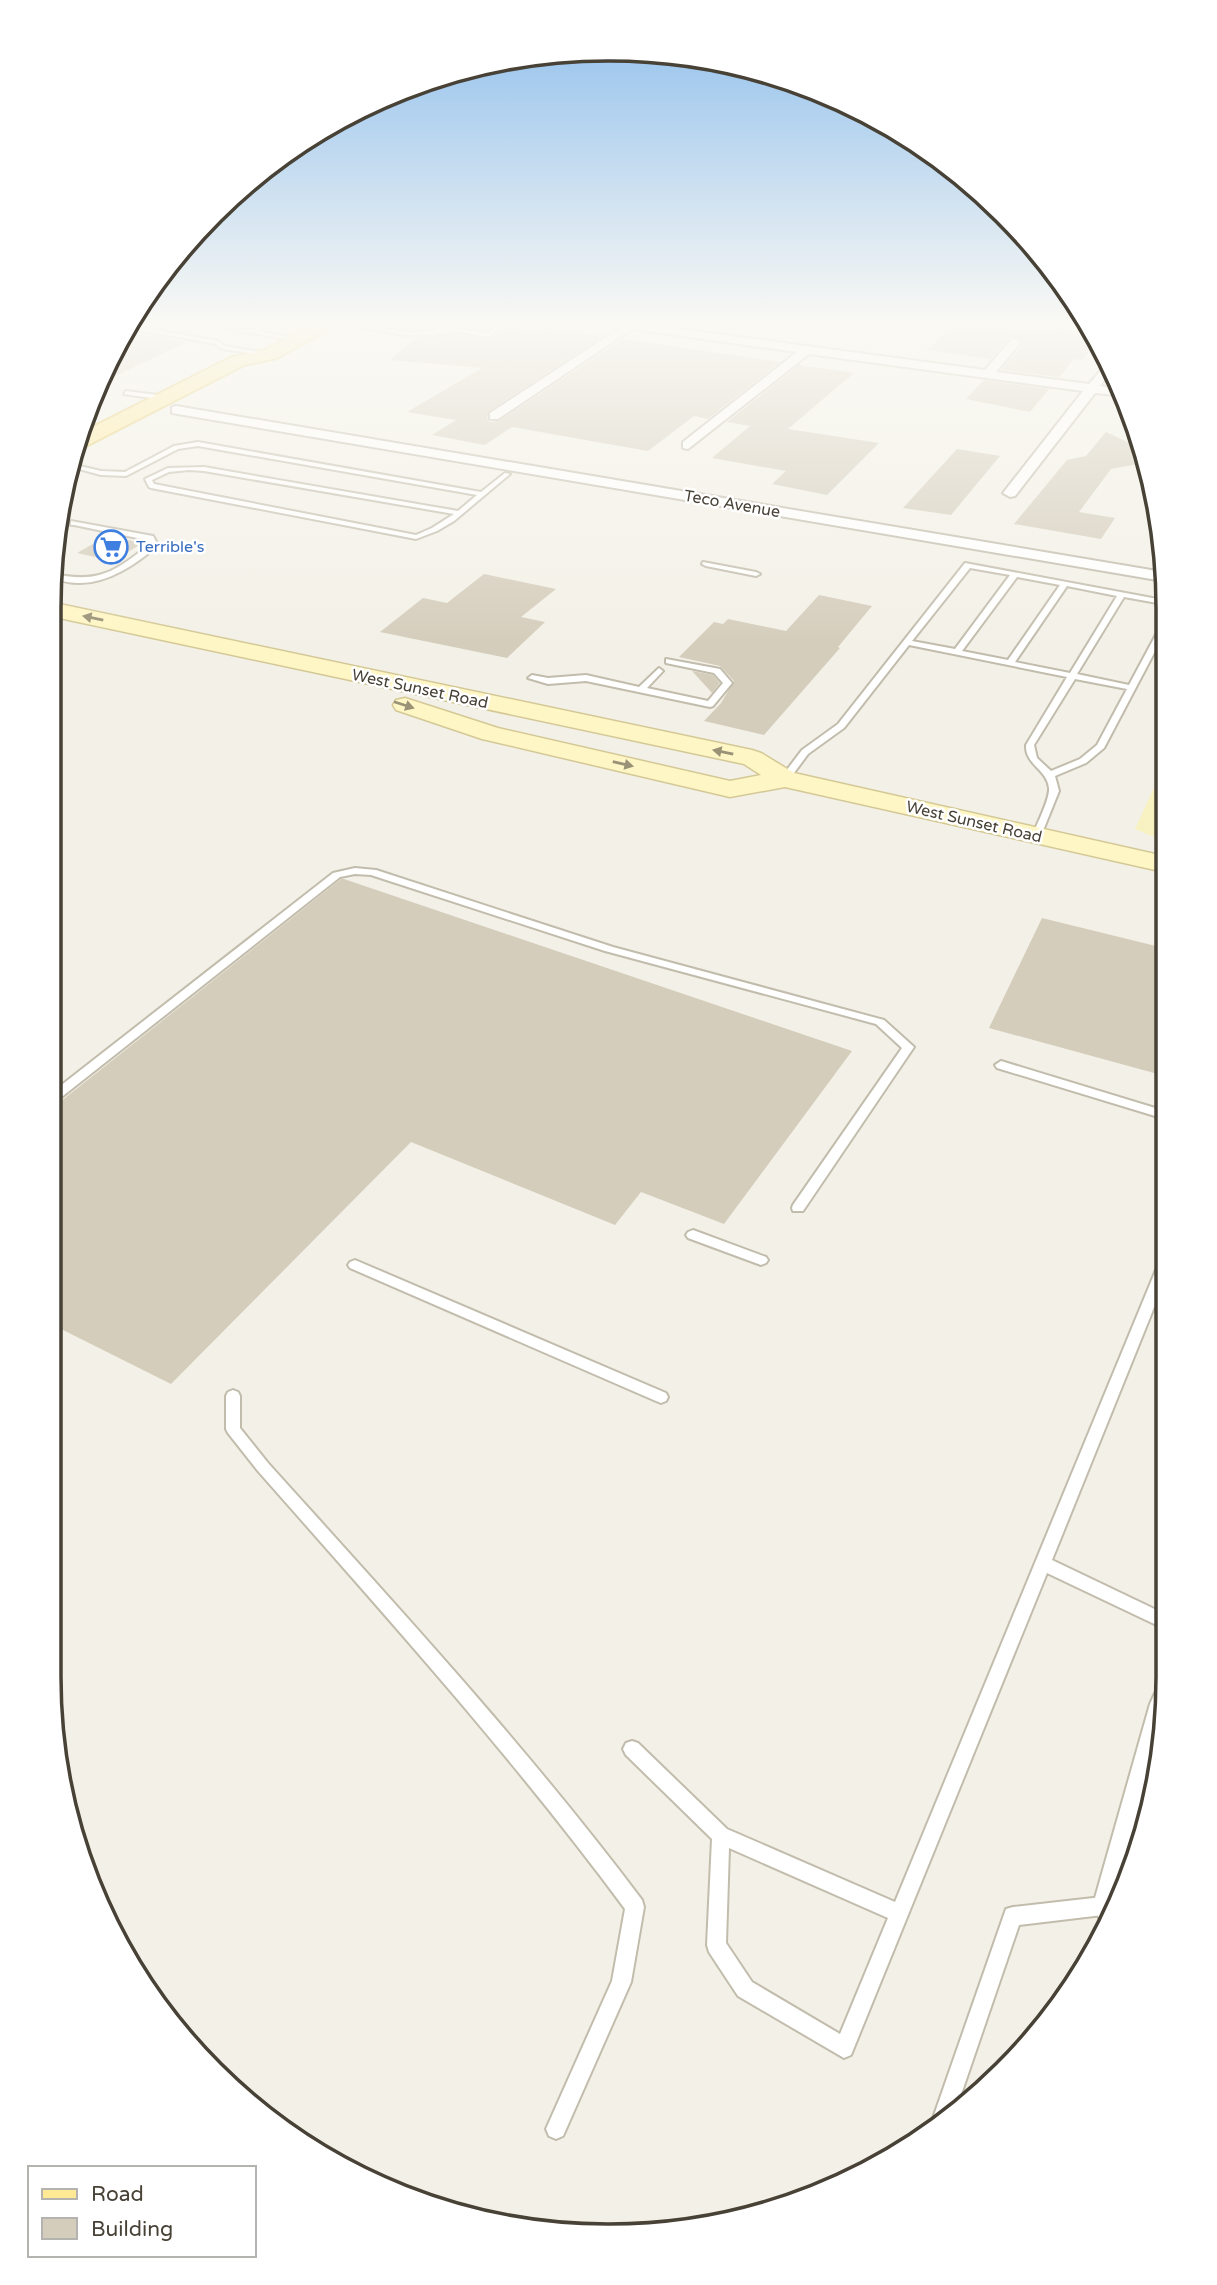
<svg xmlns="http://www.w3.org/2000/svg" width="1217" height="2285" font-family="'Varela Round',sans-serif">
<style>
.sand{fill:#f8f1c2}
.building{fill:#d5cdbc}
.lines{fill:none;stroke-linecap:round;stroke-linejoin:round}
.lane-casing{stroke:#c2bcac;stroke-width:4}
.street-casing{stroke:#c2bcac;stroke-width:4}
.secondary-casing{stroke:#d4c896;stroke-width:3}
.primary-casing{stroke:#e5c863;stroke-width:4}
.lane{fill:#fff;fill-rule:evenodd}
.street{fill:#fff;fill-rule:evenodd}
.secondary{fill:#fff6c5;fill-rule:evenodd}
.primary{fill:#ffe994;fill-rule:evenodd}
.oneway{fill:#9a9276}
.labels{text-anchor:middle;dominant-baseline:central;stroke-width:5;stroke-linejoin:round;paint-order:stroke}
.far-street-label{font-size:16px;fill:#474136;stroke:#fff}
.far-shop-label{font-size:16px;fill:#366cbe;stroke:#fff;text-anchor:start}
.rim{fill:none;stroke:#474136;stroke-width:3.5}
</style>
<rect width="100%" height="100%" fill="#f3f1e7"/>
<!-- sand -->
<path class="sand" d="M1164,766V841L1135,829Z"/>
<!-- building -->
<path class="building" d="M981,324H1001L1020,334L1065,328L1096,343L1082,360L1074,359L1059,377L1001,370L1023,344L1022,340L1016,337L1009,338L991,359L927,350L950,328Z
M506,327L539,332L545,328L603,336L489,411L487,419L490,422L499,421L623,339L780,362L708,419L694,416L648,451L512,427L485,445L432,435L456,420L407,412L482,368L390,360L416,338L452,334L488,340Z
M124,332L187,342L98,384L107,361Z
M799,365L854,373L788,429L879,443L827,495L772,484L786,471L712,458L750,426L727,422Z
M984,380L1049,389L1030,412L966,399Z
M1106,432L1140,448L1144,463L1111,469L1079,512L1115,518L1101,539L1014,524L1067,460L1086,456Z
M957,449L1000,456L951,515L903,508Z
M107,536L143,543L113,561L77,553Z
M484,574L556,589L521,617L545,622L507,658L380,632L423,598L447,603Z
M819,595L872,606L838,647L840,648L764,735L704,721L721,703L734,681L720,666L679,657L714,622L723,624L728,619L786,631Z
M692,671L713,675L720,683L712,693Z
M341,879H344L852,1051L724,1224L641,1192L615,1225L411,1142L171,1384L49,1323L50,1106L56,1105Z
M1042,918L1164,948L1165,1076L989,1028Z"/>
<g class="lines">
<defs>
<path id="lane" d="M204,324C219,324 235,330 250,330C258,330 264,324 272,324L259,331L302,340L299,342Z
M339,324C365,324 390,332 416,332C434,332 450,324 465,324L457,329L487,333L500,324H506L488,337L452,331L435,335H403Z
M129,325L218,341L224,346L273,354L270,356L222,349L216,344L127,328Z
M126,391L165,396L168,398L165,400L124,394Z
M198,442L481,492L505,473L510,474L454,521L437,531L416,539L151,488L149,487L145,479L168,468L204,467L458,511L477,495L198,446L178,449L126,476L101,475L68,466L71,464L101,471L125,472L174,446ZM189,470L204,471L454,514L432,528L416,535L154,484L152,480L169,472Z
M71,521L153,536L158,545C137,564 107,584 78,583C68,583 59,580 50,577V573C98,584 113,573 150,544L147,540L74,525H71Z
M703,562L756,572L760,574L756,576L706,566L702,564Z
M965,563L1163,600V604L1124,597L1077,674L1129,685L1159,629L1163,627V636L1104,748L1086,763L1055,776L1059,791L1040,838L1037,839L1032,836C1037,824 1050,799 1049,788C1047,769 1025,765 1026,745L1067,677L909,645L844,728L808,754L788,781L785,782L780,779L802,750L838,724ZM970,568L1010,575L955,649L912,641ZM1017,577L1060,585L1008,660L962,651ZM1067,586L1117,596L1070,673L1015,662ZM1075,679L1127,689L1097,745L1080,759L1051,771L1037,758L1034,745Z
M666,659L720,669L732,683L713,706L710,707L586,681L548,684L528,678L532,675L548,678L586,675L639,687L659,668L663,671L647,688L708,701L723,683L714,673L666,663Z
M355,868L376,870L613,947L884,1020L914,1047L803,1211H793L792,1208L793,1205L902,1048L876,1024L605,951L371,875L355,874L340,877L54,1103L50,1104V1094L333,873Z
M1001,1061L1165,1111V1119L997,1068L995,1065Z
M693,1230L766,1257L768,1260L766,1263L761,1265L688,1238L686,1235L688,1232Z
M355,1260L666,1393L668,1397L666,1401L661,1403L656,1401L350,1268L348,1265L350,1262Z
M1165,1260V1280L1052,1560L1167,1615V1630L1047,1573L851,2055L844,2058L738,1996L709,1952L707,1945L712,1839L626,1755L623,1749L626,1743L632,1741L638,1743L727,1829L895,1902L1158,1265L1160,1262ZM729,1848L888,1918L840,2034L752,1982L726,1943Z
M233,1390L238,1392L240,1396V1428L268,1463C396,1605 527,1747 642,1900L644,1907L631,1982L563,2136L556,2139L549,2136L546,2129L612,1981L625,1909C512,1756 384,1614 258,1471L228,1433L226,1429V1396L228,1392Z
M1111,1896L1118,1898L1119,1901L1114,1913L1111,1914L1019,1925L955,2112L933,2130L931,2124L1006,1909L1013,1907Z"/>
<path id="street" d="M611,324H644L985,370L1011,340L1015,339L1021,342L996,372L1089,384L1108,362L1112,370L1100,386L1122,389L1126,396L1095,393L1015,496L1010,497L1003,493L1083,391L809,354L688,449L683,448V442L797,352L632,329L498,419H490V413L620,328Z
M176,406L1163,572V581L172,413V407Z
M1167,1688V1713L1149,1821L1111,1923L1099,1918L1093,1905L1150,1704L1155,1693Z"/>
<path id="secondary" d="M50,602L752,750L761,753L794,773L1164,856V872L785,787L730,797L482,739L396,710L393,705L396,700L405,698L498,728L730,781L761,775L744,764L50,616Z"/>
<path id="primary" d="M315,324H337L277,358L244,365L82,448L73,450L79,434L232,357L265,350Z"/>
</defs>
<!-- lane casing -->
<use href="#lane" class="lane-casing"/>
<!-- street casing -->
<use href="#street" class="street-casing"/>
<!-- secondary casing -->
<use href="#secondary" class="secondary-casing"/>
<!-- primary casing -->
<use href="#primary" class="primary-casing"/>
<!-- lane -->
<use href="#lane" class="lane"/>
<!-- street -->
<use href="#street" class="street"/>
<!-- secondary -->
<use href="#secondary" class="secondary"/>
<!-- primary -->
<use href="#primary" class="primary"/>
</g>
<!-- one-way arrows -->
<defs><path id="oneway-solid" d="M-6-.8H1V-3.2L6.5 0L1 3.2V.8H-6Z" transform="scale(1.75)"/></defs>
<g class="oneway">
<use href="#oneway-solid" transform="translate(93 618) rotate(-168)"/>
<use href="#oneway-solid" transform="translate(404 705) rotate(18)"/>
<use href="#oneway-solid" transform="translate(723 752) rotate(-168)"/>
<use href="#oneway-solid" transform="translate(623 764) rotate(13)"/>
</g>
<!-- sky -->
<linearGradient id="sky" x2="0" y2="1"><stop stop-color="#8cbdec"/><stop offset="0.5" stop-color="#faf9f4"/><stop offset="1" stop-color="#faf9f4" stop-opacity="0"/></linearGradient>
<rect width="1217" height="644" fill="url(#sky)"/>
<!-- icons -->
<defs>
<symbol id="supermarket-ring" viewBox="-11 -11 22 22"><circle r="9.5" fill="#fff" stroke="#3f7fe0" stroke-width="1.5"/><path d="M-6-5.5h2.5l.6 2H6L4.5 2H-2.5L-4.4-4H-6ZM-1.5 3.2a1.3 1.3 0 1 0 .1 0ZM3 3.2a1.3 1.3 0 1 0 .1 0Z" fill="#3f7fe0"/></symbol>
</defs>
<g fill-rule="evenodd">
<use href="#supermarket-ring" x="92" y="528" width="38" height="38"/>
</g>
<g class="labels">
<!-- far-street labels -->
<g class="far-street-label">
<text transform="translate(732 504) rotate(10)">Teco Avenue</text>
<text transform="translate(420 689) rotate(12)">West Sunset Road</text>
<text transform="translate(974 822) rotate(13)">West Sunset Road</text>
</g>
<!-- far-shop labels -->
<g class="far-shop-label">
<text x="136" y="547">Terrible's</text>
</g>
</g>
<!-- crop -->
<path d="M0 0H1217V2285H0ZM608 61H609A547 547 0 0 1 1156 608V1677A547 547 0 0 1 609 2224H608A547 547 0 0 1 61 1677V608A547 547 0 0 1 608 61Z" fill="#fff" fill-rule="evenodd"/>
<path class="rim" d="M608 61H609A547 547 0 0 1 1156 608V1677A547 547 0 0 1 609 2224H608A547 547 0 0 1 61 1677V608A547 547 0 0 1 608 61Z"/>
<!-- legend -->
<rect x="28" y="2166" width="228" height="91" fill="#ffffff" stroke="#b5b3af" stroke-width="2"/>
<rect x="42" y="2189" width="35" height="10" fill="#ffe994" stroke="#b5b3af" stroke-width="2"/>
<text x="91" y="2201" font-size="21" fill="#474136">Road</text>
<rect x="42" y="2218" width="35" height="21" fill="#d5cdbc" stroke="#b5b3af" stroke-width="2"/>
<text x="91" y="2236" font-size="21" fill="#474136">Building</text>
</svg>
